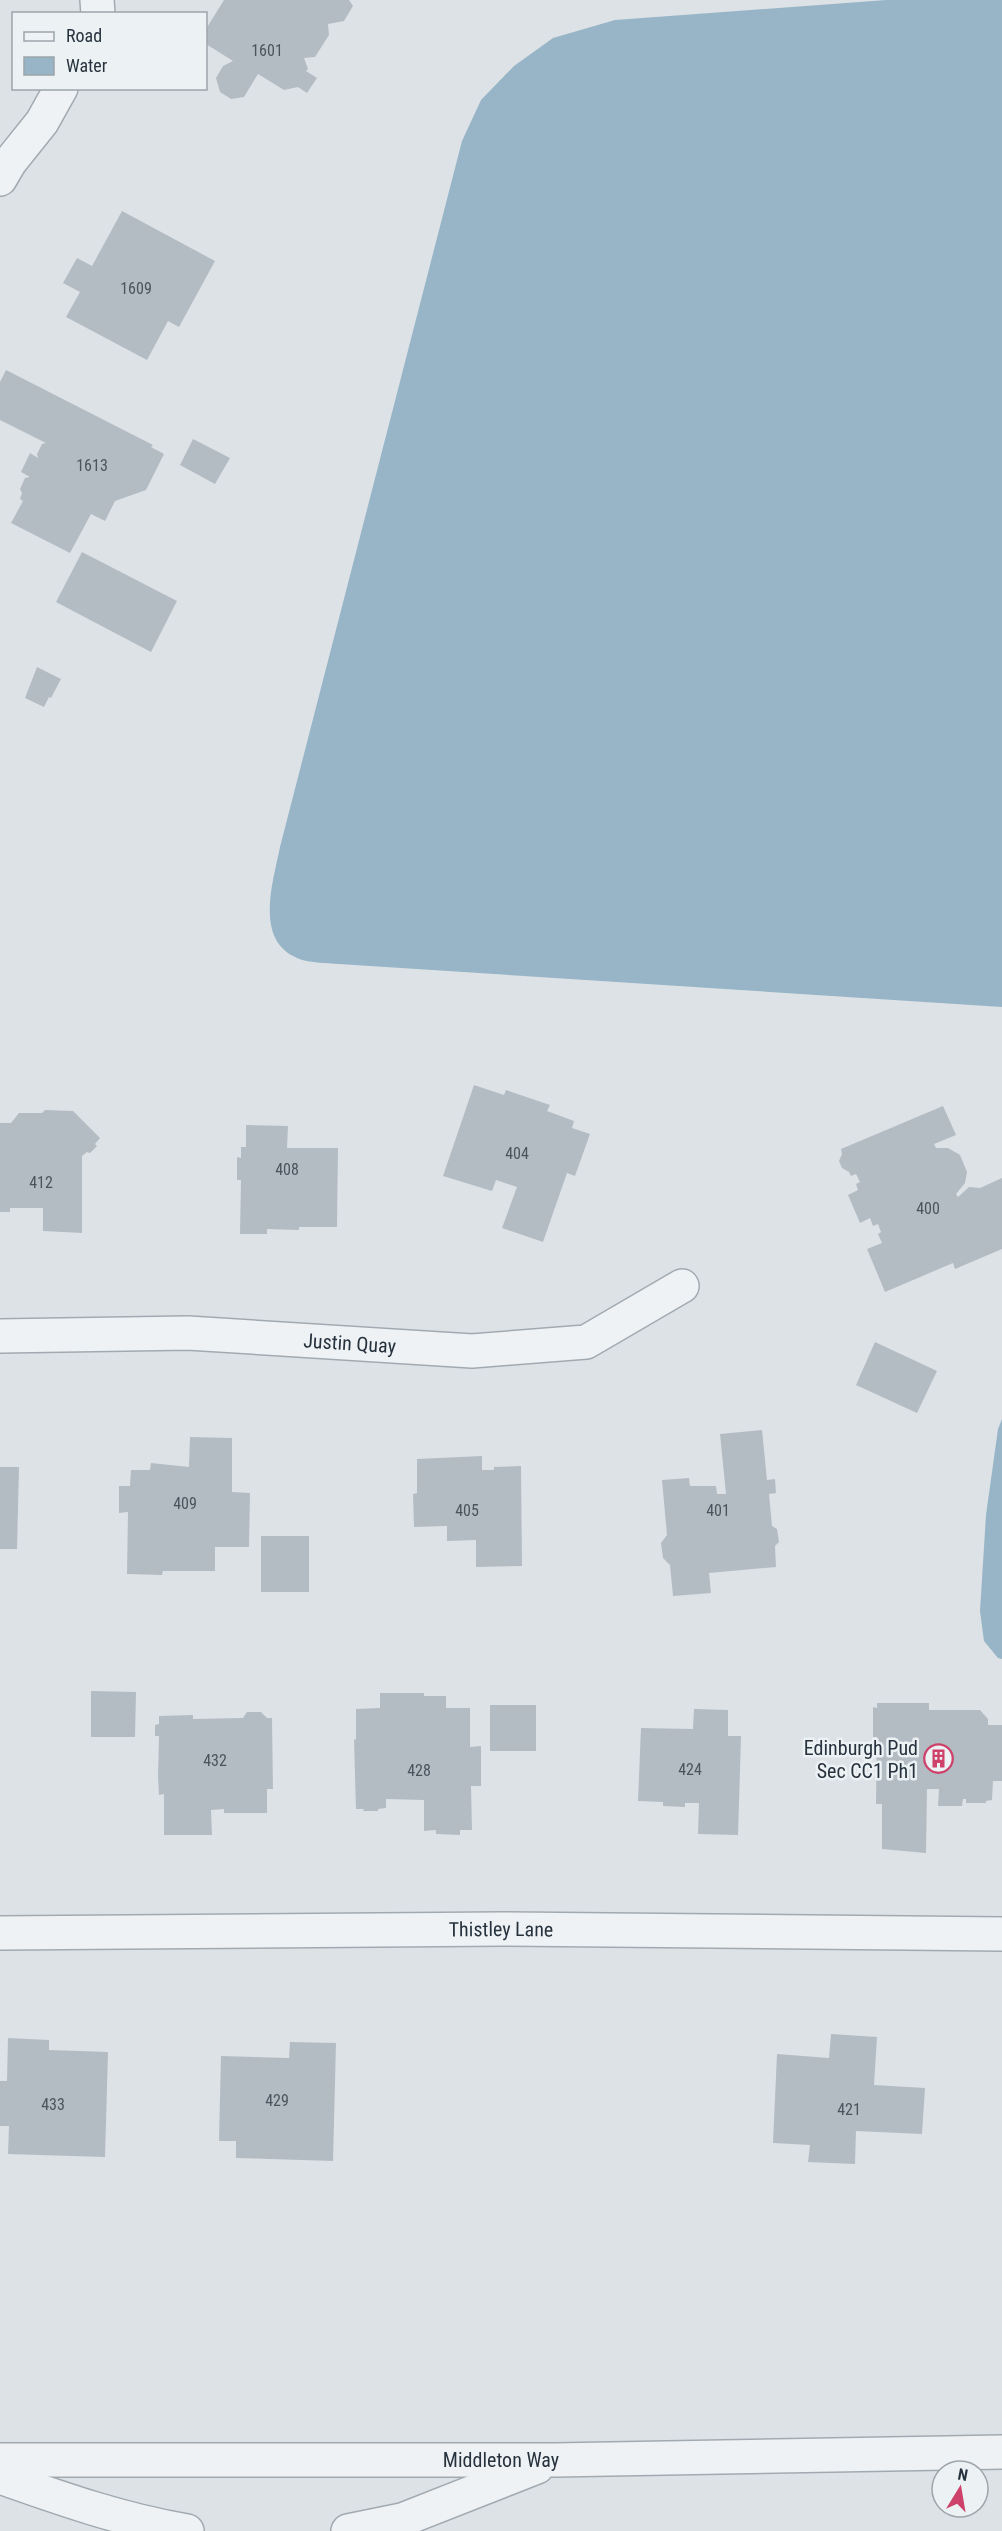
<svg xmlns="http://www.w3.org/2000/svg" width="1002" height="2531" font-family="'Roboto Condensed',sans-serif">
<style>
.water{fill:#97b5c7}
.building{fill:#b4bcc3}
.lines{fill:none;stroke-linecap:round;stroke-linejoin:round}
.minor-casing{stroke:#a2aab1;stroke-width:36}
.minor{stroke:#eff2f5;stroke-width:33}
.labels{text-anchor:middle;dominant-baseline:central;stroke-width:5;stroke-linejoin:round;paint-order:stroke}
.number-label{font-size:16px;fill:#4a545e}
.street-label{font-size:20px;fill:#26323d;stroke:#ecf1f4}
.poi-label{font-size:20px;fill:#26323d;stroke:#ecf1f4;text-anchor:end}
</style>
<rect width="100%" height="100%" fill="#dde2e7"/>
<!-- water -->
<path class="water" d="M886,0H1002V1007L339,964C326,963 308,963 297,958C254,940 273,882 280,847L462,141L481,100L514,66L553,38L615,20Z
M1002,1419V1659L998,1658L984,1641L980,1611L986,1515L998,1429Z"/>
<!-- building -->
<path class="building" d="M224,0H349L353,6L344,21L328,24L329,35L315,57L304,58L308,69L306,71L317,78L307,93L298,87L284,90L258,74L244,97L231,99L220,92L216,78L223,66L233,61L206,44V29Z
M122,211L215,261L179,327L168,321L147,360L66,317L80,292L63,283L77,258L92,266Z
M6,370L153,445L151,447L164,454L146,490L115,501L105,521L91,514L70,553L11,523L23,501L20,499L22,493L20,489L25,478L30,477L21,472L30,453L38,458L37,454L42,444L46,443L0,420V382Z
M193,439L230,458L215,484L180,465Z
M82,552L177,601L151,652L56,602Z
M37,667L61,679L51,698L49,697L44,707L25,698Z
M474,1085L504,1095L506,1090L550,1105L547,1111L574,1121L572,1128L590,1134L575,1176L567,1173L543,1242L502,1228L517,1187L496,1180L492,1191L443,1176Z
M943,1106L956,1135L934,1144L936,1148H948L960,1155L967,1172L965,1183L956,1194L958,1197L969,1187L980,1188L1002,1178V1249L955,1269L953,1263L885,1292L867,1249L882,1243L878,1234L881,1232L878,1224L873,1226L870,1218L860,1223L848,1195L858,1190L856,1184L860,1182L856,1174L851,1176L849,1172L842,1168L839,1161L842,1154L841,1149Z
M45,1110L73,1111L100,1138L95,1144L97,1146L90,1153L87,1152L82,1156V1233L43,1231V1208H10V1212H0V1123H11L19,1113H42Z
M246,1125L288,1126L287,1148H338L337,1227H299V1230L267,1229V1234H240L241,1180H237V1157L241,1158V1147H246Z
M875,1342L937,1371L917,1413L856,1385Z
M762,1430L767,1480L775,1479L776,1493L769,1494L772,1526L777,1529L779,1542L775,1546L776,1567L709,1573L711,1593L673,1596L670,1565L663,1558L661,1543L667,1535L662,1480L689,1478L690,1486H716L717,1494H726L720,1434Z
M190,1437L232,1438V1492L250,1493L249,1547H215V1571H163L162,1575L127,1574L128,1512L119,1513V1486H130L131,1470H150L151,1463L189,1467Z
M482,1456V1470H494V1467L521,1466L522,1566L476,1567V1540L447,1541V1526L414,1527L413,1494L417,1493V1459Z
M0,1467H19L17,1549H0Z
M261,1536H309V1592H261Z
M91,1691L136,1692L135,1737H91Z
M380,1693H424V1696H446V1708H470V1747L481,1746V1786H471L472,1830H460V1835L436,1834V1830L424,1831V1800L386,1799V1808L378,1809V1811H363L364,1809H356L354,1739L356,1740V1709L380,1708Z
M877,1703H929V1710H980L988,1719V1725H1002V1781H993L992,1800L986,1801V1803H966V1799H963L962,1806H938L939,1789H927L926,1853L882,1849V1804H876L877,1737H873V1707L877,1708Z
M490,1705H536V1751H490Z
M694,1709L728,1710V1736H741L738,1835L698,1834L699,1803H685V1807L663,1806V1802L638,1801L641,1728L693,1729Z
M247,1712H261L267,1718H272L273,1789H267V1813H224V1809L211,1810L212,1835H164V1794L159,1795L158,1777L159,1736H155V1725L159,1724V1716L193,1715V1719L243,1718Z
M831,2034L877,2037L874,2085L925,2088L922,2134L856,2131L855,2164L808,2162L810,2145L773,2143L777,2054L829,2058Z
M8,2038L49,2040V2050L108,2052L105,2157L8,2154L9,2126H0V2081H7Z
M290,2042L336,2043L333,2161L236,2158V2141H219L221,2056L289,2058Z"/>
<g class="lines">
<defs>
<g id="minor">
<path d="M97,0L98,14"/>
<path d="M0,179L10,162L42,122L61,88"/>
<path id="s1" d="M0,1336L188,1333L472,1351L586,1342L682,1286"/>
<path id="s2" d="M0,1933L502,1929L1002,1934"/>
<path id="s3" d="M0,2460H555L1002,2452"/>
<path d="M0,2477C62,2499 122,2520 187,2531"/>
<path d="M348,2531L402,2520L537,2467"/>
</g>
</defs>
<!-- minor casing -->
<use href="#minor" class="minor-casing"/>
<!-- minor -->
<use href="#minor" class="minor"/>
</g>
<!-- icons -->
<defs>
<symbol id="building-ring" viewBox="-11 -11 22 22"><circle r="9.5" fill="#ecf1f4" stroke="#cd416a" stroke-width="1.5"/><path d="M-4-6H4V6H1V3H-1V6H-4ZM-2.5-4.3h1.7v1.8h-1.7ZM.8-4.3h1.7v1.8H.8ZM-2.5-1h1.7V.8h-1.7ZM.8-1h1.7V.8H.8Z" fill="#cd416a"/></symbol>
</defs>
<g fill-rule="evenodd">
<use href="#building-ring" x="922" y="1742" width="33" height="33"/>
</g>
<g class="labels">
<!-- number labels -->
<g class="number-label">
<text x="267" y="50">1601</text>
<text x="136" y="288">1609</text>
<text x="92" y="465">1613</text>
<text x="517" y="1153">404</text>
<text x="287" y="1169">408</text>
<text x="41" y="1182">412</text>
<text x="928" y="1208">400</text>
<text x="185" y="1503">409</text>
<text x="467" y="1510">405</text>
<text x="718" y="1510">401</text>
<text x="215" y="1760">432</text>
<text x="690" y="1769">424</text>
<text x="419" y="1770">428</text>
<text x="277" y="2100">429</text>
<text x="53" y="2104">433</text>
<text x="849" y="2109">421</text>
</g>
<!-- street labels -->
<g class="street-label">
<text stroke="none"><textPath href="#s1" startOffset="350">Justin Quay</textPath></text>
<text stroke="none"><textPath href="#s2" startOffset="501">Thistley Lane</textPath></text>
<text stroke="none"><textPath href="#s3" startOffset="501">Middleton Way</textPath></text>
</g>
<!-- poi labels -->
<g class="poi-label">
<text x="918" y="1748">Edinburgh Pud<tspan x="918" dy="23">Sec CC1 Ph1</tspan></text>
</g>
</g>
<!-- legend -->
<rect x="12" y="12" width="195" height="78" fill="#ecf1f4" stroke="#9da5ab" stroke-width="1.5"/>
<rect x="24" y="32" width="30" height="9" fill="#eff2f5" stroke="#9da5ab" stroke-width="1.5"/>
<text x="66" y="42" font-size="18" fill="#26323d">Road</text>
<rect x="24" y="57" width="30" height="18" fill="#97b5c7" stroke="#9da5ab" stroke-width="1.5"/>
<text x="66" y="72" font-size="18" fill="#26323d">Water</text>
<!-- north arrow -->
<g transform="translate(960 2489) rotate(11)"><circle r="28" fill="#ecf1f4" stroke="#9da5ab" stroke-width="1.5"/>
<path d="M0-4.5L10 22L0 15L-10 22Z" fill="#cd416a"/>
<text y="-9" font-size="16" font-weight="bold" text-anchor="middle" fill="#26323d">N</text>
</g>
</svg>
